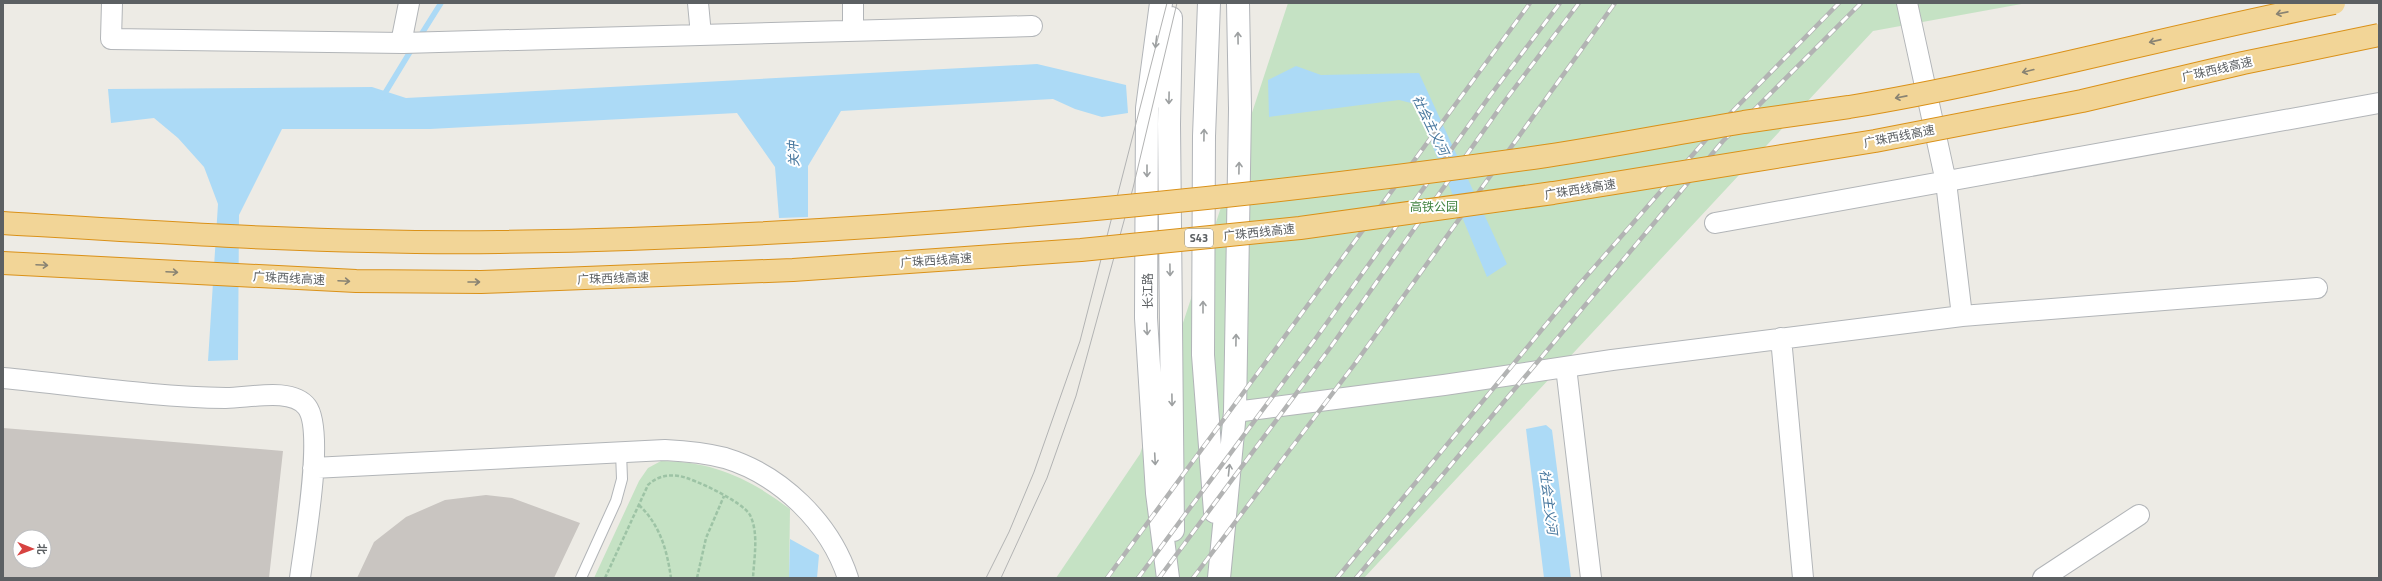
<svg xmlns="http://www.w3.org/2000/svg" width="2382" height="581" font-family="'Titillium Web','Noto Sans SC',sans-serif">
<style>
.green{fill:#c5e2c4}
.water{fill:#acdaf6}
.lines{fill:none;stroke-linecap:round;stroke-linejoin:round}
.stream{stroke:#acdaf6;stroke-width:5.5}
.building{fill:#c9c5c1;fill-rule:evenodd}
.lane-casing{stroke:#b2b5b8;stroke-width:12}
.street-casing{stroke:#b2b5b8;stroke-width:22}
.secondary-casing{stroke:#b1b4b8;stroke-width:24}
.path{stroke:#9dc3a5;stroke-width:2.5;stroke-dasharray:4 2;stroke-linecap:butt}
.lane{stroke:#fff;stroke-width:10}
.street{stroke:#fff;stroke-width:20}
.secondary{stroke:#fff;stroke-width:22}
.tram{stroke:#b2b3b3;stroke-width:1}
.rail-casing{stroke:#b2b3b3;stroke-width:4.5}
.rail{stroke:#fff;stroke-width:3;stroke-dasharray:9;stroke-linecap:butt}
.highway-bridge-casing{stroke:#da9118;stroke-width:24;stroke-linecap:butt}
.highway-bridge{stroke:#f2d597;stroke-width:22}
.oneway{stroke:#898373}
.oneway2{stroke:#9da0a1}
.labels{text-anchor:middle;dominant-baseline:central;stroke-width:4;stroke-linejoin:round;paint-order:stroke}
.shield{fill:#fff;stroke:#8d9092;stroke-width:1}
.shield-label{font-size:11px;font-weight:bold;fill:#5c6063}
.street-label{font-size:12px;fill:#5c6063;stroke:#fff}
.park-label{font-size:12px;fill:#3f813e;stroke:#fff}
.water-label{font-size:13px;font-style:italic;fill:#47779e;stroke:#fff}
</style>
<rect width="100%" height="100%" fill="#edebe5"/>
<!-- green -->
<path class="green" d="M1288,3H2027L1873,31L1364,578H1056L1140,454Z
M661,461C713,461 750,479 790,509L789,578H594L639,481L648,468Z"/>
<!-- water -->
<path class="water" d="M1037,64L1126,85L1128,113L1102,117L1075,109L1053,99L841,111L808,166V217L779,218L775,167L737,113L430,129H282L239,215L238,360L208,361L218,204L204,167L178,138L154,118L111,123L108,89L372,87L406,98Z
M1296,66L1321,75L1419,73L1507,264L1487,277L1415,104L1399,100L1269,117L1268,80Z
M1546,425L1552,430L1571,578H1544L1526,429Z
M790,539L819,555L817,578H789Z"/>
<g class="lines">
<!-- stream -->
<path class="stream" d="M419,38L441,3
M382,98L413,47"/>
</g>
<!-- building -->
<path class="building" d="M3,428L283,451L269,578H3ZM20,537H44V561H20Z
M486,495L512,498L580,523L554,578H357L374,542L406,517L445,500Z"/>
<g class="lines">
<defs>
<path id="lane" d="M581,578L616,501L622,479L621,452"/>
<path id="street" d="M112,3L111,39L403,43L1032,26
M698,3L701,35
M853,3V31
M1907,3L1946,182L1962,316
M401,43L409,3
M1715,223L2379,103
M1781,338L1803,578
M1566,367L1591,578
M3,378C77,385 152,397 226,398C249,398 292,387 307,407C325,431 304,546 300,578
M1235,412L1444,385L1612,360L1962,316L2317,288
M313,468L665,450C685,451 706,453 725,458C781,475 830,523 848,578
M2043,578L2139,515"/>
<path id="secondary" d="M1161,3L1147,108L1146,318L1157,493L1168,578
M1209,3L1204,136L1203,355L1215,512
M1171,18L1169,124L1173,530
M1219,578L1235,412L1240,109L1238,3"/>
</defs>
<!-- lane casing -->
<use href="#lane" class="lane-casing"/>
<!-- street casing -->
<use href="#street" class="street-casing"/>
<!-- secondary casing -->
<use href="#secondary" class="secondary-casing"/>
<!-- path -->
<path class="path" d="M639,505C660,525 667,550 671,578
M605,578L648,485C656,477 667,474 679,476C693,478 743,502 750,515C759,533 754,558 753,578
M697,578L706,538L724,496"/>
<!-- lane -->
<use href="#lane" class="lane"/>
<!-- street -->
<use href="#street" class="street"/>
<!-- secondary -->
<use href="#secondary" class="secondary"/>
<!-- tram -->
<path class="tram" d="M986,578L1009,532L1034,472L1080,341L1167,3
M1001,578L1047,478L1076,396L1133,188L1177,3"/>
<defs>
<path id="rail" d="M1107,578L1530,3
M1138,578L1316,338L1489,97L1560,3
M1159,578L1330,348L1504,102L1579,3
M1193,578L1354,365L1615,3
M1337,578L1577,287L1717,127L1839,3
M1356,578L1723,141L1861,3"/>
</defs>
<!-- rail casing -->
<use href="#rail" class="rail-casing"/>
<!-- rail -->
<use href="#rail" class="rail"/>
<defs>
<path id="highway-bridge" d="M3,223C168,233 333,244 499,242C849,237 1199,205 1546,156C1612,146 1678,133 1744,122C1778,117 1814,112 1849,107C2012,80 2171,35 2334,3
M3,263L356,281L481,282L793,270L1081,250L1300,228L1553,193L1875,141L2082,101L2243,63L2379,35"/>
</defs>
<!-- highway-bridge casing -->
<use href="#highway-bridge" class="highway-bridge-casing"/>
<!-- highway-bridge -->
<use href="#highway-bridge" class="highway-bridge"/>
</g>
<!-- one-way arrows -->
<defs><path id="oneway-shaft" d="M-6 0H5M1.5-3L5.5 0L1.5 3" fill="none" stroke-width="1.6" stroke-linecap="round" stroke-linejoin="round"/></defs>
<g class="oneway">
<use href="#oneway-shaft" transform="translate(2282 13) rotate(169)"/>
<use href="#oneway-shaft" transform="translate(2155 41) rotate(167)"/>
<use href="#oneway-shaft" transform="translate(2028 71) rotate(166)"/>
<use href="#oneway-shaft" transform="translate(1901 97) rotate(169)"/>
<use href="#oneway-shaft" transform="translate(42 265) rotate(3)"/>
<use href="#oneway-shaft" transform="translate(172 272) rotate(3)"/>
<use href="#oneway-shaft" transform="translate(344 281) rotate(3)"/>
<use href="#oneway-shaft" transform="translate(474 282)"/>
</g>
<g class="oneway2">
<use href="#oneway-shaft" transform="translate(1238 38) rotate(-91)"/>
<use href="#oneway-shaft" transform="translate(1156 42) rotate(97)"/>
<use href="#oneway-shaft" transform="translate(1169 98) rotate(91)"/>
<use href="#oneway-shaft" transform="translate(1204 135) rotate(-89)"/>
<use href="#oneway-shaft" transform="translate(1239 168) rotate(-89)"/>
<use href="#oneway-shaft" transform="translate(1147 171) rotate(90)"/>
<use href="#oneway-shaft" transform="translate(1170 270) rotate(89)"/>
<use href="#oneway-shaft" transform="translate(1203 307) rotate(-90)"/>
<use href="#oneway-shaft" transform="translate(1147 329) rotate(87)"/>
<use href="#oneway-shaft" transform="translate(1236 340) rotate(-89)"/>
<use href="#oneway-shaft" transform="translate(1172 400) rotate(89)"/>
<use href="#oneway-shaft" transform="translate(1155 459) rotate(87)"/>
<use href="#oneway-shaft" transform="translate(1229 470) rotate(-84)"/>
</g>
<g class="labels">
<!-- shield labels -->
<rect class="shield" x="1185" y="229" width="28" height="18" rx="3"/>
<g class="shield-label">
<text x="1199" y="238">S43</text>
</g>
<!-- street labels -->
<g class="street-label">
<text transform="translate(2217 69) rotate(-13)">广珠西线高速</text>
<text transform="translate(1899 136) rotate(-11)">广珠西线高速</text>
<text transform="translate(1580 189) rotate(-9)">广珠西线高速</text>
<text transform="translate(1259 232) rotate(-6)">广珠西线高速</text>
<text transform="translate(936 260) rotate(-4)">广珠西线高速</text>
<text transform="translate(289 278) rotate(3)">广珠西线高速</text>
<text transform="translate(613 278) rotate(-2)">广珠西线高速</text>
<text transform="translate(1147 291) rotate(-90)">长江路</text>
</g>
<!-- park labels -->
<g class="park-label">
<text x="1434" y="206">高铁公园</text>
</g>
<!-- water labels -->
<g class="water-label">
<text transform="translate(1431 125) rotate(64)">社会主义河</text>
<text transform="translate(793 154) rotate(-93)">关冲</text>
<text transform="translate(1549 502) rotate(83)">社会主义河</text>
</g>
</g>
<!-- border -->
<rect width="2382" height="581" fill="none" stroke="#5c6063" stroke-width="8"/>
<!-- north arrow -->
<g transform="translate(32 549) rotate(91)"><circle r="19" fill="#ffffff" stroke="#bebfc1"/>
<path d="M0-3L7 15L0 10L-7 15Z" fill="#d74341"/>
<text y="-6" font-size="11" font-weight="bold" text-anchor="middle" fill="#5c6063">北</text>
</g>
</svg>
